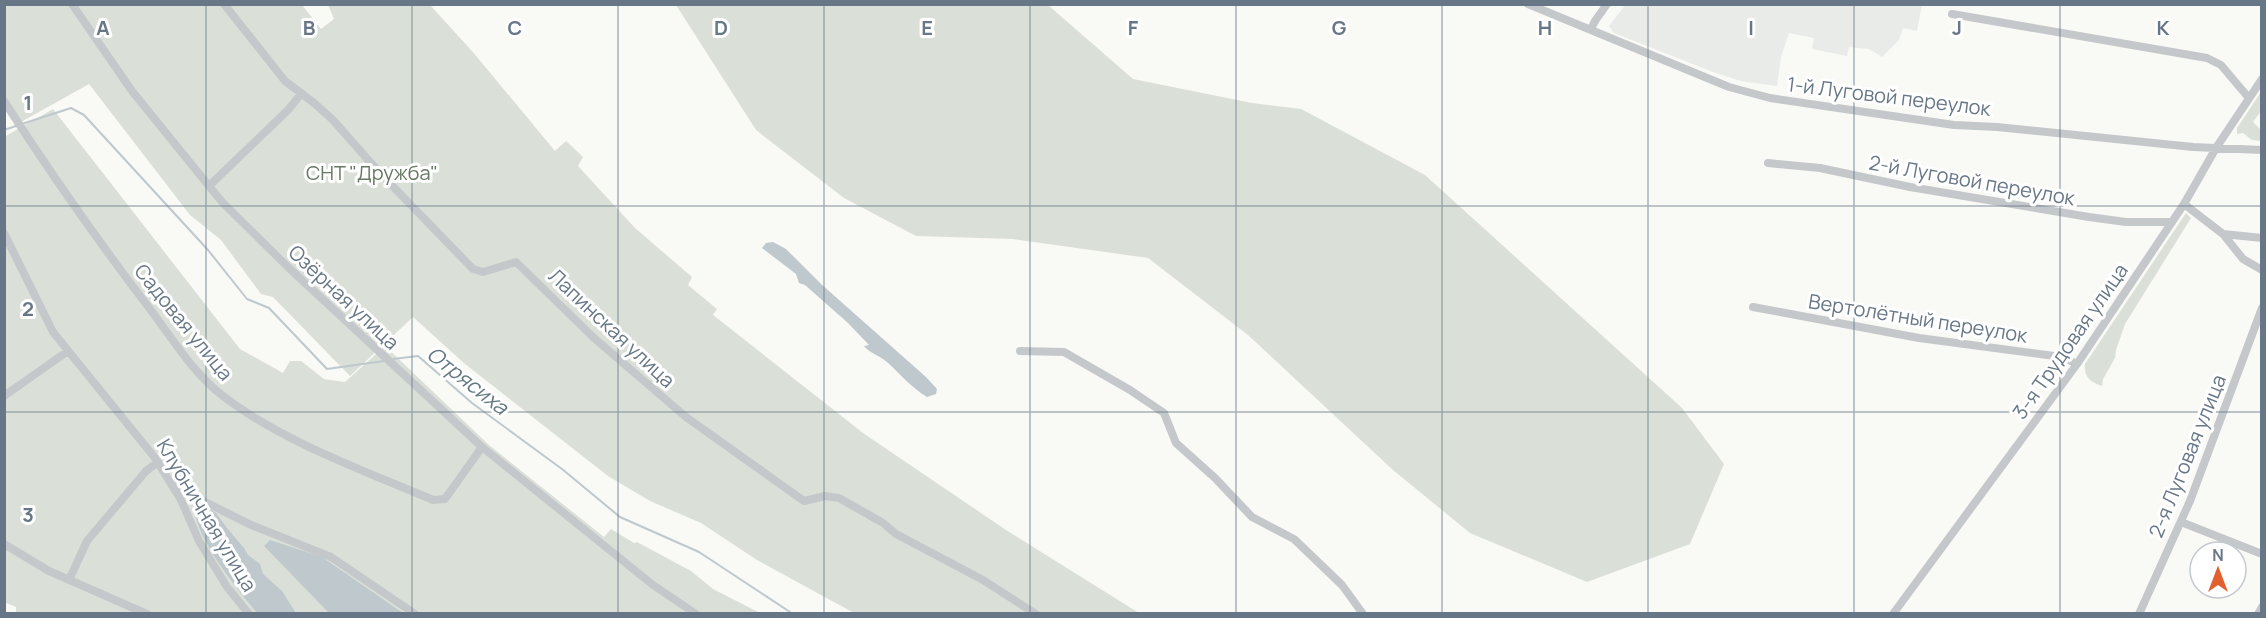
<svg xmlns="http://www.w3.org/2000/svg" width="2266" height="618" font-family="Manrope,sans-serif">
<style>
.built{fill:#e9ebe9}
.green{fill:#dae0d7}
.water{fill:#bec8cd}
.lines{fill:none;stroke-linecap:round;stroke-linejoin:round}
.stream{stroke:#bec8cd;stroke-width:2}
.minor{stroke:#c4c8cb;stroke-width:8}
.grid{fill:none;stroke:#687787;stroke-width:1.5;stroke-opacity:0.55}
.labels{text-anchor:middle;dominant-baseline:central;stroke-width:6;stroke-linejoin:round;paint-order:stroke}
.street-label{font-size:20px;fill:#687787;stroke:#fff}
.park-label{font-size:20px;fill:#667963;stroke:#fff}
.water-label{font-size:21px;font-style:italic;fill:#647882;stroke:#fff}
.grid-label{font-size:20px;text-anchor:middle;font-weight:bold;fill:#687787;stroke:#fff;stroke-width:6;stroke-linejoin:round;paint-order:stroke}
</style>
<rect width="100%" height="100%" fill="#f9f9f6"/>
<!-- built -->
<path class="built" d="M1626,4H1922V5L1917,31L1903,28L1899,40L1882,57L1869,49L1849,47L1847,56L1812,49L1814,38L1789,33L1781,57L1777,86L1741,81L1713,72L1614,33L1609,26Z"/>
<!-- green -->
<path class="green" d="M5,5H302L321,29L334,19L328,5H430L472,51L555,151L566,141L583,157L578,166L635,228L692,277L688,285L717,309L713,315L863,433L1006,530L1139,613H854L757,560L701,523L650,501L608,476L465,364L413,317L350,376L273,297L261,294L221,240L190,215L89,84L21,122L5,96Z
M676,5H1048L1133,79L1252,103L1301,109L1425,175L1682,408L1724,464L1690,544L1587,582L1470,533L1393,470L1248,335L1148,258L1013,239L916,236L844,198L756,130Z
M2261,92V111L2253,122L2261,130V141L2252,140L2243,133L2237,134V128Z
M53,109L240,349L283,373L290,361H301L324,379L345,382L385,346L489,445L604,537L611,529L634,543L637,542L691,571L713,589L760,613H16V607L4,602V137Z
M2186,213L2191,218L2125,324L2116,350L2115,358L2103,379L2102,386C2091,383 2083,376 2085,364Z"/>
<!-- water -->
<path class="water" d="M773,242L786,249L821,284L926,377L937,389L936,394L927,397C911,387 901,375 887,362C879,355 871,354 864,346L869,345L848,323L805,285L799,283L796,274L762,248L766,243Z
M199,503L216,513L227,528L244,548L248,555L260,564L263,574L282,591L296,613H257C239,591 191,534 195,504Z
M270,540L322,557L403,613H329L264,546Z"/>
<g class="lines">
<!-- stream -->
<path class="stream" d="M22,124L71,108L84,115L208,250L247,299L269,308L327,369L384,361
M4,130L16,126
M393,359L418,356L472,403L562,469L620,517L699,552L793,614"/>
<!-- minor -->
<path class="minor" d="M72,4L132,91L209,186L223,203L290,269L482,447L653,585L696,614
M224,4L285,81L314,103L333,120L378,171L473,269L483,272L516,262L594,338L686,417L804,501L825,496L839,498L883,523L896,534L983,580L1036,614
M1528,4L1729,87L1770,98L1954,125L1997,127L2193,147L2262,150
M1952,14L2207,58L2221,65L2248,97
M1591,29L1595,21L1607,4
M4,101C51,174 100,244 153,313C174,341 194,374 223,396C281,441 365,471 433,500L445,499L482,447
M1768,163L1820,168L1910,187L2089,217L2126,222H2172
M209,186L288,110L301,94
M2184,204L2223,234L2243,259L2262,270
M4,233L53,332L155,458L181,500L199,541L227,587L249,614
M2223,234L2262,238
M1753,307L1919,338L2062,357L2077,364
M1020,351L1064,352L1130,390L1164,413L1176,443L1215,478L1252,517L1294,539L1342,585L1363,614
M4,396L68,351
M174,484L189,494L249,524L331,557L415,614
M2181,522L2262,554
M4,544L49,571L147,614
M69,580L87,541L146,471L158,462
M1893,614L2077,364L2184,204L2216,148L2262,79
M2139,614L2190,501L2262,308
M2258,614L2262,607"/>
</g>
<!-- grid -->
<path class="grid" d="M206,4V614M412,4V614M618,4V614M824,4V614M1030,4V614M1236,4V614M1442,4V614M1648,4V614M1854,4V614M2060,4V614M4,206H2262M4,412H2262"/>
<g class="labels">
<!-- street labels -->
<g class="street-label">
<text transform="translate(1889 96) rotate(7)">1-й Луговой переулок</text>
<text transform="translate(1972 180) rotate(10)">2-й Луговой переулок</text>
<text transform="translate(344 297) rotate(43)">Озёрная улица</text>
<text transform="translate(1918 318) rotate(9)">Вертолётный переулок</text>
<text transform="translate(184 322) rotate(51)">Садовая улица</text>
<text transform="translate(612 328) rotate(43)">Лапинская улица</text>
<text transform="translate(2070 341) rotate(-55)">3-я Трудовая улица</text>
<text transform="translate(2187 456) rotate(-68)">2-я Луговая улица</text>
<text transform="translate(207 515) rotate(59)">Клубничная улица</text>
</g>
<!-- park labels -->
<g class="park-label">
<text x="372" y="172">СНТ "Дружба"</text>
</g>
<!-- water labels -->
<g class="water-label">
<text transform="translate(468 380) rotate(38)">Отрясиха</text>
</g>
</g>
<g class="grid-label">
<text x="103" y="35">A</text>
<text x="309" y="35">B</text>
<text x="515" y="35">C</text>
<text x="721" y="35">D</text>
<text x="927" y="35">E</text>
<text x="1133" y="35">F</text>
<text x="1339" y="35">G</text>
<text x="1545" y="35">H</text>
<text x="1751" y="35">I</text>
<text x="1957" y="35">J</text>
<text x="2163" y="35">K</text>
<text x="28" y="110">1</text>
<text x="28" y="316">2</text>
<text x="28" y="522">3</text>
</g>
<!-- border -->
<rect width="2266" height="618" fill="none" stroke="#687787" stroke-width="12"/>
<!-- north arrow -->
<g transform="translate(2218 570)"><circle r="28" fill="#ffffff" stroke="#c3c9cf" stroke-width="1.5"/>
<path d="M0-4.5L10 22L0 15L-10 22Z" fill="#e1622e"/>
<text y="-9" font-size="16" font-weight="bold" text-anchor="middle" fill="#687787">N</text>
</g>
</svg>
